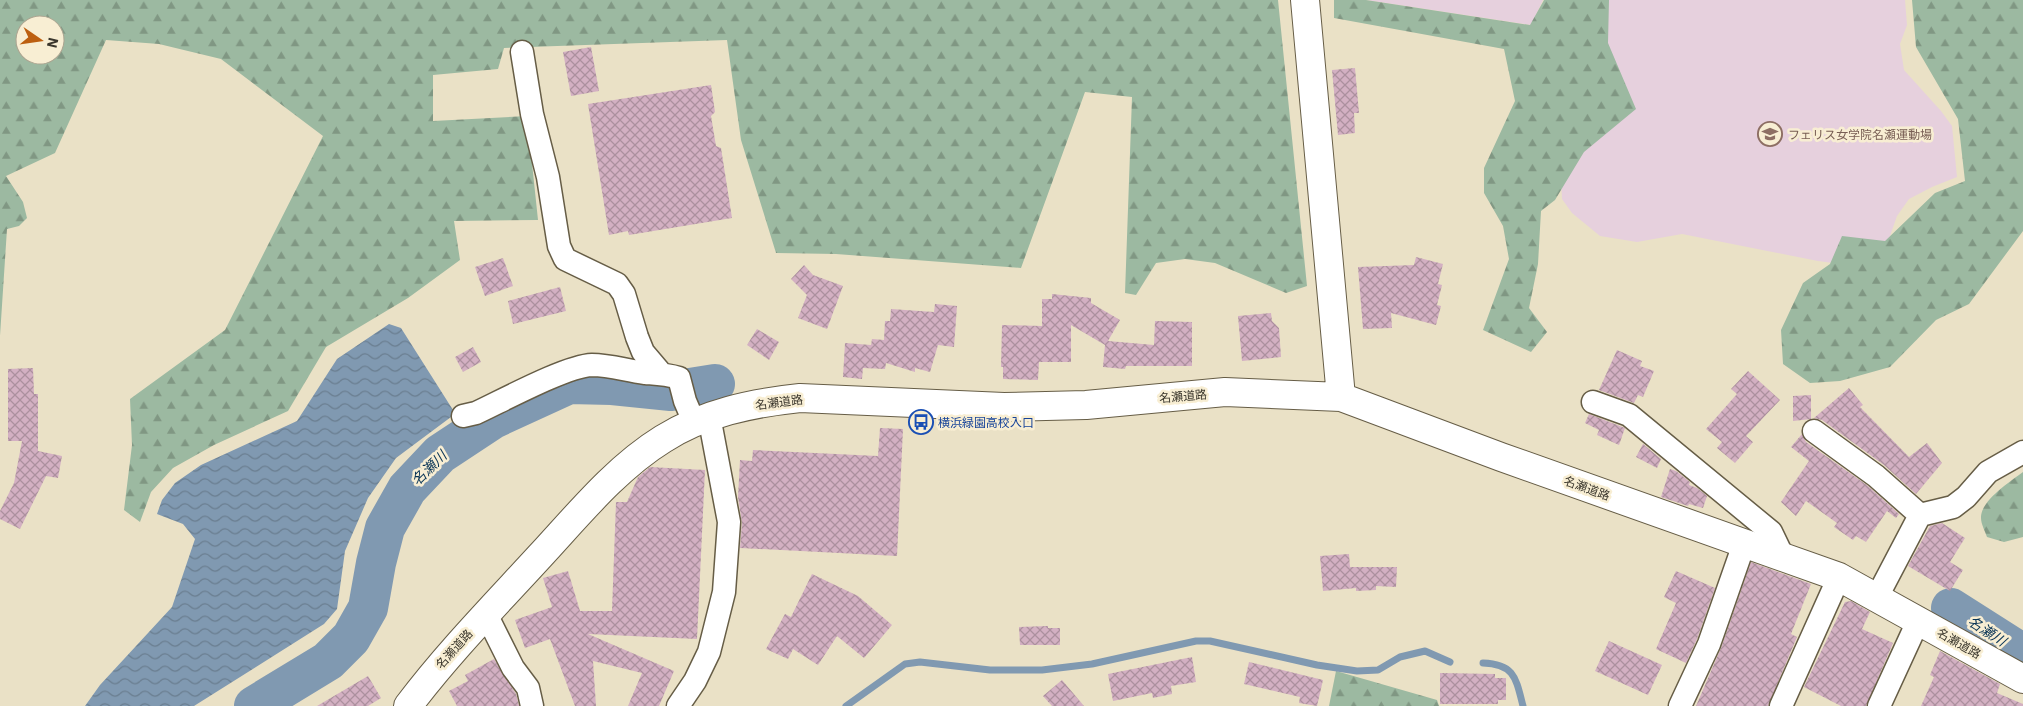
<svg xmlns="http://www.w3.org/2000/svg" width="2023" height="706" font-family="'IBM Plex Sans','Noto Sans JP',sans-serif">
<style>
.education{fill:#e6d0dd}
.forest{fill:url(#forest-firs);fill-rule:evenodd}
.water{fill:url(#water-waves)}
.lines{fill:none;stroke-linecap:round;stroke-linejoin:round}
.stream{stroke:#8099b1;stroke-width:7}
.river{stroke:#8099b1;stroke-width:40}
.building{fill:url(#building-cross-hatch)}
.minor-casing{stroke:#665d46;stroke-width:25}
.tertiary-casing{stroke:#665d46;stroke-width:30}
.minor{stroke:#fff;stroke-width:22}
.tertiary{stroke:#fff;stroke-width:28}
.labels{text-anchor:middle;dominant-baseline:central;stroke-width:5;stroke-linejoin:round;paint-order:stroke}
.education-label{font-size:12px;fill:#785e54;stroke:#f8eed3;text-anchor:start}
.street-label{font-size:12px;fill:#3a362c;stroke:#f8eed3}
.transit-label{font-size:12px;fill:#164399;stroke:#f8eed3;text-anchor:start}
.water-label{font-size:14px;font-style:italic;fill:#073355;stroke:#f8eed3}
</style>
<defs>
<pattern id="forest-firs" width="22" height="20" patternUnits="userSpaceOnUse" patternTransform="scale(1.25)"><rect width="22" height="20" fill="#9cb9a1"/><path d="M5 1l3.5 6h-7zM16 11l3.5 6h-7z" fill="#809783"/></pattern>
<pattern id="water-waves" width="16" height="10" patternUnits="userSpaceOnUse" patternTransform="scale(1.25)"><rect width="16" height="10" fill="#8099b1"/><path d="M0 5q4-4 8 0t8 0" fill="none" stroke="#6a7e90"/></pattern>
<pattern id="building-cross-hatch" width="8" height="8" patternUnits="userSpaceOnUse" patternTransform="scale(1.25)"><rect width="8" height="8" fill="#d3b0c2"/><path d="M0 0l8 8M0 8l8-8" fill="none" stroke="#ac909e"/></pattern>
</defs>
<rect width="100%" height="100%" fill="#eae1c6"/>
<!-- education -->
<path class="education" d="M1366,0H1543L1531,25Z
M1592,0H1905L1907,25L1900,44L1904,70L1941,111L1952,126L1957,177L1932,187L1909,199L1897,216L1884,253L1856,266L1818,261L1682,234L1637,242L1600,236L1572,213L1562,199L1561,180Z"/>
<!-- forest -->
<path class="forest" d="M0,0H1278L1307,286L1286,293L1215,263L1185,259L1156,263L1136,295L1125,293L1132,97L1085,92L1021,268L836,254L776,253L741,140L727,40L504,48L498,69L433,75V121L527,116L538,220L454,221L460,260L408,298L326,347L288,411L214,445L173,468L151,492L140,522L124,510L132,445L130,399L225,330L323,136L221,59L159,44L106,40L55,153L6,176L23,202L27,218L19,226L7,229L0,336ZM25,25H55V55H25Z
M1334,0H1366L1530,25L1544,0H1609L1608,43L1636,109L1584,152L1555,200L1541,211L1538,264L1529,308L1547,332L1531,352L1483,330L1509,259L1503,226L1484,193V168L1515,101L1504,49L1334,18Z
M1912,0H2023V231L1969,304L1936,320L1890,367L1840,381L1810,383L1783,364L1781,330L1803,283L1830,264L1842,236L1885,241L1935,193L1965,181L1958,119L1916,47Z
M2023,472V537L2004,542L1987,537C1985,531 1981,524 1981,518C1980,501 2011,481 2023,472Z
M1336,671L1437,700L1439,706H1329Z"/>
<!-- water -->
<path class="water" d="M389,324L401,328L453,410L451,417L396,458L368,498L345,551L337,609L324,624L194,706H85L100,685L172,607L195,539L183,524L157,514L162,500L175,483L201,465L297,421L337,359Z"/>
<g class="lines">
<!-- stream -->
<path class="stream" d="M1483,663C1515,664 1516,679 1523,706
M846,706L905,664L920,662L990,670H1042L1092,664L1196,641H1210L1317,665L1357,671L1378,670L1400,657L1425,651L1450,662"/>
<!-- river -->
<path class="river" d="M1951,608L2023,654
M254,706L328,661L351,638L368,608L376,563L385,528L407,489L440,454L493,419L569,384L612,385L671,391L715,384"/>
</g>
<!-- building -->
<path class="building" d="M591,47L599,91L571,96L563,52Z
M1355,68L1359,113H1354L1355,133L1338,135L1332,70Z
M711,85L715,112L711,116L716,146L721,148L732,218L629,235L628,231L609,235L588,104Z
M1416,257L1443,264L1438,284L1442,285L1437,305L1441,306L1436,325L1391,313L1392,328L1363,329L1358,267L1414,265Z
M503,258L513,286L485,296L475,267Z
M804,265L813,275L843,286L827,329L798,318L807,295L791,279Z
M560,287L566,311L513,324L508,301Z
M1052,294L1091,298V303L1120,320L1108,341L1154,345L1155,321L1192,322V366H1126L1125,369L1103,367L1105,345L1071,325V362H1039L1038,380L1003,379V367H1001L1002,325L1042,326V299H1052Z
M935,304L957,306L954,347L938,345L930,372L915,368V372L886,363L885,369L863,368L862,379L843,377L845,343L871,345L872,339L884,340L885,321H890L891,309L934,312Z
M1271,313L1272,321L1279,328L1281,357L1242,361L1238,316Z
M757,329L779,342L769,360L747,345Z
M473,347L481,362L463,372L455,357Z
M1617,350L1642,361L1640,366L1654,371L1643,397L1638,395L1634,403L1599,390Z
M33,368L34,394H38V451L62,456L58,478L46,476L20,529L0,519V511L14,483L22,441H8V369Z
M1748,371L1780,400L1746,436L1753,442L1735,463L1717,448L1722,442L1706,429L1737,394L1731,389Z
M1849,388L1863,405L1860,407L1909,457L1927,443L1942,463L1916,494L1884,465L1822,420L1814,418Z
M1811,395V419L1793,421V396Z
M1589,414L1625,428L1619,445L1597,435L1599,430L1585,423Z
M880,428L903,429L897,556L740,548L742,523L738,497L740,460L752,461L753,450L878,456Z
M1802,434L1806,442L1868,486L1899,514L1896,518L1887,511L1866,542L1856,536L1853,540L1834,527L1837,523L1806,501L1796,516L1781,502L1809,461L1791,447Z
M1643,444L1661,459L1657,468L1636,457Z
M650,467L705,470L697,639L588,634L674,671L659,706H628L642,673L593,661L596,706H575L550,639L525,648L515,620L552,607L543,578L568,571L580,611H612L616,502H627L638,477Z
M1670,469L1676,471L1690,482L1689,485L1697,488L1707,496L1703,508L1689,504L1688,506L1661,497Z
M1942,523L1965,538L1950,562L1963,570L1950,591L1908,566L1930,526Z
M1349,554L1350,567H1397L1396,587L1376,586V590L1356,591V588L1323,591L1320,556Z
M1751,562L1811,584L1791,634L1797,637L1768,706H1696L1721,648Z
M1676,571L1715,588L1697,639L1686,663L1656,649L1676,603L1664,597Z
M812,574L858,596L892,625L864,658L837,636L818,665L793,649L788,659L766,649L785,614L791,617Z
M1851,601L1870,612L1862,629L1893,643L1866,706H1841L1804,687L1845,602Z
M1048,626V628H1060V645H1020L1019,627Z
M1609,641L1662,665L1648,695L1595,671Z
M1940,651L2000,684L1997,693L2023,704V706H1921L1934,677L1930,675Z
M1192,657L1196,682L1171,686L1172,694L1153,698L1152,693L1113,701L1108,674Z
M494,659L516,694L519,706H457L449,691L468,681L465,675Z
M1249,662L1323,680L1317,706L1299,703L1300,697L1244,684Z
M1440,673L1495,674V678H1506V700H1498V704H1440Z
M368,676L381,698L368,706H317Z
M1062,680L1084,706H1052L1043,696Z"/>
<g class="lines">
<defs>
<path id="minor" d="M522,52L532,114L548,177L559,246L565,259L617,284L624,294L637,337L643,352L660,372
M1593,402L1629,415L1771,532L1783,557
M463,416L476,413C502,401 566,366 592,365C611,365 627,371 645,373C659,374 666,374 679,378L685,401L694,422
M1814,431L1876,476L1920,515
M1877,597L1920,515L1953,507L1966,497L1988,472L2023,452
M486,614L513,668L528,688L532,706
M678,706L695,681L709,652L724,592L729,522L709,416
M1680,706L1709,644L1744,544
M1781,706L1839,577
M1879,706L1919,619"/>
<path id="tertiary" d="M1305,0L1341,397
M408,706C448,653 495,605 540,556C578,515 616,468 663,439C704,413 752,403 800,398L1004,407L1086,405L1225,392L1341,397L1501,457L1839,577L2023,679"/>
</defs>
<!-- minor casing -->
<use href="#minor" class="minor-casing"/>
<!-- tertiary casing -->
<use href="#tertiary" class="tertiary-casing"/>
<!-- minor -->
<use href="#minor" class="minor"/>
<!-- tertiary -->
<use href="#tertiary" class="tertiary"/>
</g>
<!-- icons -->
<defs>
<symbol id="university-ring" viewBox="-11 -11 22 22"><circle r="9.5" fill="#f8eed3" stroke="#8d6e63" stroke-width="1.5"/><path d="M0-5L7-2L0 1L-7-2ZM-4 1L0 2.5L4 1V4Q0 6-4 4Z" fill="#8d6e63"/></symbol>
<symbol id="bus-ring" viewBox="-11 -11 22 22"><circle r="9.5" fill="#f8eed3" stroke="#1a4fb4" stroke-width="1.5"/><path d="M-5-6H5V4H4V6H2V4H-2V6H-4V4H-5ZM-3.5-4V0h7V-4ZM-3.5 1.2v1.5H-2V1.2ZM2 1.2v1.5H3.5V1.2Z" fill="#1a4fb4"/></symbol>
</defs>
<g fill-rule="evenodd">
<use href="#university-ring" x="1756" y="120" width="28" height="28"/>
<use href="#bus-ring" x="907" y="408" width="28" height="28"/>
</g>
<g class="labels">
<!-- education labels -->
<g class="education-label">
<text x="1788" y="134">フェリス女学院名瀬運動場</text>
</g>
<!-- street labels -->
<g class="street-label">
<text transform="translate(1183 396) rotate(-5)">名瀬道路</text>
<text transform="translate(779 402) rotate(-7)">名瀬道路</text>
<text transform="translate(1587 488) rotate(20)">名瀬道路</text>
<text transform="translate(1959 643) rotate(30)">名瀬道路</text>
<text transform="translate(454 649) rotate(-48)">名瀬道路</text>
</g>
<!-- transit labels -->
<g class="transit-label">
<text x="938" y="422">横浜緑園高校入口</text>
</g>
<!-- water labels -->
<g class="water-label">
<text transform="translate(429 468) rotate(-44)">名瀬川</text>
<text transform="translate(1987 631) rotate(33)">名瀬川</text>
</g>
</g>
<!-- north arrow -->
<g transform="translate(40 40) rotate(103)"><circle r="24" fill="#f8eed3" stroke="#aca490"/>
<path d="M0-4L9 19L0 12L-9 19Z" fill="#bc5f10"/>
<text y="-8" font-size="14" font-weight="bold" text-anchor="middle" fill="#3a362c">N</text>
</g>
</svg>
